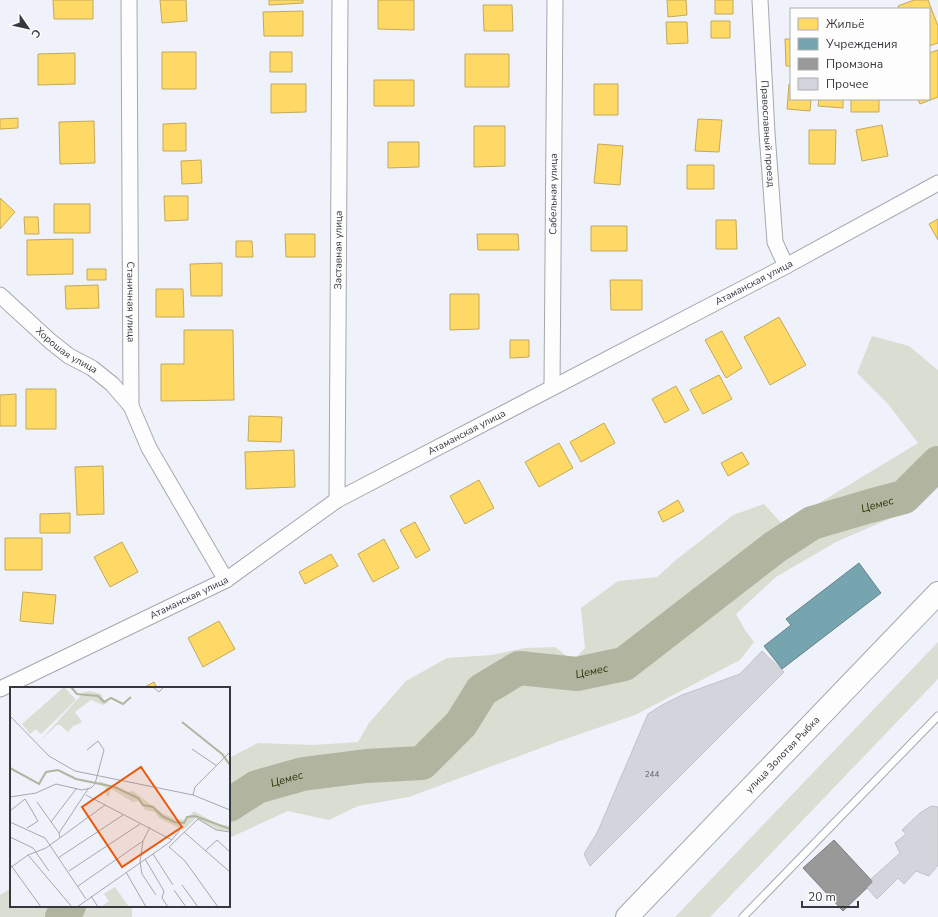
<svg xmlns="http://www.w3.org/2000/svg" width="938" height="917" font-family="'Nunito Sans',sans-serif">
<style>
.green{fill:#d9ddd2}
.homes{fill:#ffd966;stroke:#c3a95a}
.public{fill:#76a5af;stroke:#63848d}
.industry{fill:#999;stroke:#7c7c7e}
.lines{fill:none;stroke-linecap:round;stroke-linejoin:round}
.river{stroke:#b1b59f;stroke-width:34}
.building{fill:#d4d5dc;stroke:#c0c2c8}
.lane-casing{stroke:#a6a8ae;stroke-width:9}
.street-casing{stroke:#a6a8ae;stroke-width:17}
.highway-casing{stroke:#a6a8ae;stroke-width:24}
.lane{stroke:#fdfdfe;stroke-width:7}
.street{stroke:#fdfdfe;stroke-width:15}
.highway{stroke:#fdfdfe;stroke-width:22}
.labels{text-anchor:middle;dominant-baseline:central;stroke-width:4;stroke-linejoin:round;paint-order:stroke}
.number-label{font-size:8px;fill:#5e5f66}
.street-label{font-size:10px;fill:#37383e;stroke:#fdfdfd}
.water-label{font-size:11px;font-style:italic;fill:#2e3205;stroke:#fdfdfd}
.inset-river{fill:none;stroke:#b1b59f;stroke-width:2}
.inset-road{fill:none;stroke:#a5a8af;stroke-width:1}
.view{fill:#e8590c;fill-opacity:0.15;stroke:#e8590c;stroke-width:2}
.inset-edge{fill:none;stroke:#37383e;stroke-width:2}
</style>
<rect width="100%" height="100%" fill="#eff2fa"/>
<!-- green -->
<path class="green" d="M872,336L909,346L938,370V481L889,519L836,542L776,577L736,614L745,630L754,642L740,660L635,715L554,743L409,797L358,806L329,820L288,811L229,838V758L258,743L313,745L358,742L369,723L406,681L447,658L492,655L525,648L555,647L573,661L585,648L581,608L618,581L657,577L676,560L733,515L764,504L783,525L918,443L888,404L857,373Z
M938,642V679L710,917H675Z
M11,888V906H132V917H0V895Z"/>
<!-- homes -->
<path class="homes" d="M53,0H93V19H54Z
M160,0H186L187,21L162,23Z
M269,0H303V3L269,5Z
M378,0H414V30L378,29Z
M667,0H686L687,15L668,17Z
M715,0H733V14H715Z
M914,0H928L938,26V43L929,46V9H899L898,6Z
M483,5H512L513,31H484Z
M303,11V36H264L263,12Z
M711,21H730V38H711Z
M666,22H687L688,43L667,44Z
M785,39H791V66H786Z
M938,50V97L920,104L918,99H929V53Z
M162,52H196V89H162Z
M270,52H292V72H270Z
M75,53V84L38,85V54Z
M465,54H509V87H465Z
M374,80H414V106H374Z
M271,84H306V112L271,113Z
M594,84H618V115H594Z
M789,84H791V99H811L810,111L787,109Z
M819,99H843V108L818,106Z
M851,99H879V112H851Z
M18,118V128L0,129V119Z
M698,119L722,120L719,152L695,151Z
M94,121L95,163L60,164L59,122Z
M186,123V151H163V124Z
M882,125L888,156L862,161L856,130Z
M474,126H505V166L474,167Z
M809,130H836L835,164H809Z
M388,142H419V167L388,168Z
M598,144L623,146L620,185L594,183Z
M201,160L202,183L182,184L181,161Z
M687,165H714V189H687Z
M164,196H188V220L165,221Z
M0,198L15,212L0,229Z
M54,204H90V233H54Z
M24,217H38L39,234H25Z
M938,219V240L929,224Z
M716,220H736L737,249H716Z
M591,226H627V251H591Z
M285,234H315V257H286Z
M477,234H518L519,250H478Z
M73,239V274L27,275V240Z
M236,241H252L253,257H236Z
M222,263V296H191L190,264Z
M87,269H106V280H87Z
M610,280H642V310H611Z
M98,285L99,308L66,309L65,286Z
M156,289H183L184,317H156Z
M450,294H479V329L450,330Z
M779,317L806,365L770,385L744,337Z
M184,330H233L234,400L161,401V364H184Z
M722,331L742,368L726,378L705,340Z
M510,340H529V357L510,358Z
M719,375L732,399L703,414L690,390Z
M676,386L689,410L665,423L652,399Z
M26,389H56V429H26Z
M16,394V426H0V395Z
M249,416L282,417L281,442L248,441Z
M604,423L615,443L581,462L570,442Z
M559,443L573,468L539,487L525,462Z
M294,450L295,487L246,489L245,452Z
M742,452L749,464L728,476L721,463Z
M103,466L104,514L77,515L75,467Z
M479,480L494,508L465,524L450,496Z
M678,500L684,511L663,522L658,512Z
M70,513V533H40V514Z
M415,522L430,550L416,558L400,530Z
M5,538H42V570H5Z
M384,539L399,568L373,582L358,554Z
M122,542L138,572L110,587L94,557Z
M331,554L338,566L305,584L299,572Z
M23,592L56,595L53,624L20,621Z
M219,621L235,649L203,667L188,638Z
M154,682L157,688H143Z"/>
<!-- public -->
<path class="public" d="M859,563L881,593L782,669L764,646L791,625L786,619Z"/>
<!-- industry -->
<path class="industry" d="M834,840L873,882L843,911L803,868Z"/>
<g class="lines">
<!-- river -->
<g class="river">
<path id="s1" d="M229,805L257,787L303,774L366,766L422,763L461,724L482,690L519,668L577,674L624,664L775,547L812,523L870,506L904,497L938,463"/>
<path d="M62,917L69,906"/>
</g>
</g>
<!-- building -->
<path class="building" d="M762,651L784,672L590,866L584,854L597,833L648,714L662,705L682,695L740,674Z
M931,806L938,807V865L929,876L916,871L904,884L898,878L877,899L867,888L873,882L871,879L900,853L895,843L906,834L902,830L920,813Z"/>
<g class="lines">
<defs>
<path id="lane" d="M743,917L938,716"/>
<g id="street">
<path id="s2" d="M129,0L131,406L149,448L226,580"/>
<path id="s3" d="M760,0L767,133L775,242L786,266"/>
<path id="s4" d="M0,295L50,341L69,356L92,368L112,384L131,406"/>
<path id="s5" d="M552,388L555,0"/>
<path id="s6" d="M337,500L340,0"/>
<path id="s7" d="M0,689L226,580L337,500L786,266L938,183"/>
</g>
<g id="highway">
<path id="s8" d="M627,917L938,593"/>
</g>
</defs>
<!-- lane casing -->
<use href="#lane" class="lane-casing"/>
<!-- street casing -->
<use href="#street" class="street-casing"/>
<!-- highway casing -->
<use href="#highway" class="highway-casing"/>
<!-- lane -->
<use href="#lane" class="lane"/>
<!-- street -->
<use href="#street" class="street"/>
<!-- highway -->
<use href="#highway" class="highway"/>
</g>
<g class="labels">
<!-- number labels -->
<g class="number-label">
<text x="652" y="774">244</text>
</g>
<!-- street labels -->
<g class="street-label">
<text stroke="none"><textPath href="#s3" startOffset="134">Православный проезд</textPath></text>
<text stroke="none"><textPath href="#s5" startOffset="194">Сабельная улица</textPath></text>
<text stroke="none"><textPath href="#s6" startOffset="250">Заставная улица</textPath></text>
<text stroke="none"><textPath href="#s7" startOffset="858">Атаманская улица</textPath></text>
<text stroke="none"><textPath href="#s2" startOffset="302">Станичная улица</textPath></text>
<text stroke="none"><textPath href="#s4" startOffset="87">Хорошая улица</textPath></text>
<text stroke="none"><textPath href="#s7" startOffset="534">Атаманская улица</textPath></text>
<text stroke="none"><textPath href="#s7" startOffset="210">Атаманская улица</textPath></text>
<text stroke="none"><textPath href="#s8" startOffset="225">улица Золотая Рыбка</textPath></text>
</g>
<!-- water labels -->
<g class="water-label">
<text stroke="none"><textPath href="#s1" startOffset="748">Цемес</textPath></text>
<text stroke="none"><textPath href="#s1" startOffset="412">Цемес</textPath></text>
<text stroke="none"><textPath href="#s1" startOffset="64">Цемес</textPath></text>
</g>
</g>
<!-- overview -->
<g transform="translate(10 687)">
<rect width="220" height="220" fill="#eff2fa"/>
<path d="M54,0L66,13L31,47L26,42L20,47L12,37ZM80,4L91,7L94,13L99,15L93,18L81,13L65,25L72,35L69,37L63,39L58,45L50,38H47L30,54L74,5ZM90,94L116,105L123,104L152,126L165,132L176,133L184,124L207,137L220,139V144L207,143L186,131L173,143L149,131L145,125L135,123L130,114L123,115L101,102L99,109H96L95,100L88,97ZM105,200L119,220H91L99,214L94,207Z" fill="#d9ddd2"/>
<path class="inset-river" d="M61,0L67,7L88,9L94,15L101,11L113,17L121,10M172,35L212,67L220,78M0,81L29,97L36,85L48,83L66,92L105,100L128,111L133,118L143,120L152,129L164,135L174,136L177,130L185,129L220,142"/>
<path class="inset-road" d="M143,0L149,5L154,0M0,29L39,69L65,84L183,108L220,123M182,62L207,79M76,108L162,153M183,108L185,100L220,65M0,110L26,106L46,97L72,103L81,101L85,97L94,63L88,54L77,63M15,112L28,134L17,141M27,115L49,146M0,124L15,112M0,135L35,151L76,212M41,135L66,102M174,145L220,185M0,150L23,161L39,184M50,151L49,146L78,102M133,154L130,175L132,187L146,208M195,164L207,153L220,165M143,167L163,198M18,168L62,220M48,171L113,128M135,172L154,204L152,211L158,220M0,177L31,220M0,181L18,168L36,161L95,118M59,184L130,137M116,185L136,220M172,198L188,220M68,199L133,154L140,140M164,203L176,220M81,209L88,220M67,220L160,155L170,143M208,220L175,174L159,160L188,132L206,143L220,145"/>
<path class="view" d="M131,80L172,140L112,180L72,120Z"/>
<rect width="220" height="220" class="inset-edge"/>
</g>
<!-- legend -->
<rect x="790" y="8" width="140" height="92" fill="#fdfdfd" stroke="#aeaeb1"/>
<rect x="798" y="18" width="20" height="12" fill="#ffd966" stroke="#aeaeb1"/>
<text x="826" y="28" font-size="12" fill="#37383e">Жильё</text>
<rect x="798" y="38" width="20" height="12" fill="#76a5af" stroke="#aeaeb1"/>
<text x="826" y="48" font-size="12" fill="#37383e">Учреждения</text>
<rect x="798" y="58" width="20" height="12" fill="#999999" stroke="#aeaeb1"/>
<text x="826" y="68" font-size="12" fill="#37383e">Промзона</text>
<rect x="798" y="78" width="20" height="12" fill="#d4d5dc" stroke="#aeaeb1"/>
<text x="826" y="88" font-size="12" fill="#37383e">Прочее</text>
<!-- north arrow -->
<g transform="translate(28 28) rotate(124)" stroke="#fdfdfd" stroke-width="3" paint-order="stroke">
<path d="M0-3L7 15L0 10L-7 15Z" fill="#37383e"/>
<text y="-6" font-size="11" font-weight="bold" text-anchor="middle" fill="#37383e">С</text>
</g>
<!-- scale -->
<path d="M802 901v6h56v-6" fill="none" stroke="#37383e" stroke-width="2"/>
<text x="808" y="901" font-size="12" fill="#37383e" stroke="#fdfdfd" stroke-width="3" paint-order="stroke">20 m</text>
</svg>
